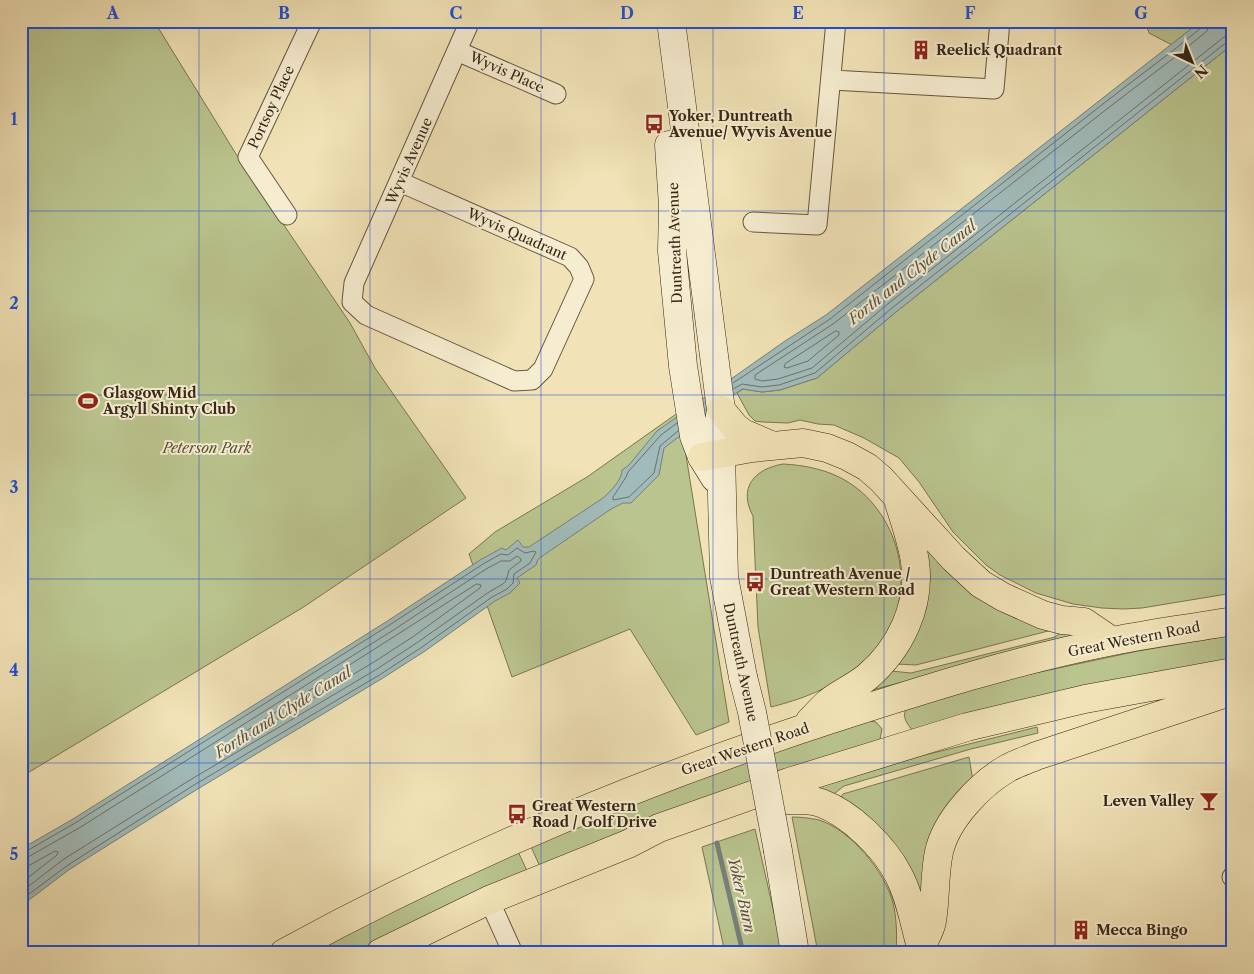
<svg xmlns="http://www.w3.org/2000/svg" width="1254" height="974" font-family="'Libre Caslon Text',serif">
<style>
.green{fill:#bac48e;stroke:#787652}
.water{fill:#a1bbba;stroke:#778079}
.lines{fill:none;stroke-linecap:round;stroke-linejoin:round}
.shore{stroke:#6c7168;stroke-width:1}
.stream{stroke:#778079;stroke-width:5}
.street-casing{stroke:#66563f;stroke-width:21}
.secondary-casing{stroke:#372717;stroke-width:29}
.primary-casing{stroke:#372717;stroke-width:29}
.street{stroke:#f6edd0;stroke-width:19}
.secondary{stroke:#f6edd0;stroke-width:28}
.primary{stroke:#f1e3b7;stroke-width:28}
.secondary-bridge-casing{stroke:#372717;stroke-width:29;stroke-linecap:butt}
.secondary-bridge{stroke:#f6edd0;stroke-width:28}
.grid{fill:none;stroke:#1d4ed8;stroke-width:1;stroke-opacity:0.55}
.labels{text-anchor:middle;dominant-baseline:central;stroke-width:4;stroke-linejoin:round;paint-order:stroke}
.poi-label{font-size:14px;font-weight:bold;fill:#372717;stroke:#f6edd0;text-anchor:start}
.street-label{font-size:14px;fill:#372717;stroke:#f6edd0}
.park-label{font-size:14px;font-style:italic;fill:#584e35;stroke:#f6edd0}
.water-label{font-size:15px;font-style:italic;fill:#575348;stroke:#f6edd0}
.neatline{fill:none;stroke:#1d4ed8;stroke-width:2}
.grid-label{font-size:16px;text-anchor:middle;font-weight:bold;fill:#1d4ed8}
</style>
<rect width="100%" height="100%" fill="#f1e3b7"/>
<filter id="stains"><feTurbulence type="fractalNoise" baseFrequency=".004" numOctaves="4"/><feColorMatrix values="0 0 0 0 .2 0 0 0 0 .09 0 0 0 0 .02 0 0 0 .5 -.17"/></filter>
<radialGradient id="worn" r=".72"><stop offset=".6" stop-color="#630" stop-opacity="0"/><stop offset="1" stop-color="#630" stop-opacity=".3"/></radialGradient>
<!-- green -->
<path class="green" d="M21,21H154L236,154L350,323L375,368L466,498L302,608L21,777Z
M1145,21H1201L1172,45L1149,33Z
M1233,44V593L1142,608L1123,609L1102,608L1073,604L1036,593L1000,575L986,565L953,532L919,482L899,458L864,438L834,425L818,424L800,420L788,423L763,422L755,421L749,415L737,393L743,389L762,392L780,390L817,378L896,312Z
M679,412L729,722L696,735L630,629L512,677L469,554L495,532L587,477Z
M783,464C805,465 829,470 848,482C902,516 919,595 879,646C852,680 811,697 771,707L758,627L753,516C738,488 754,469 783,464Z
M922,535L1052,630L916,665L896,664Z
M1067,628L1090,632L865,692L891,671L911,673L1055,637Z
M1233,635V664L913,731C907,724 901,716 907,708L993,682L1138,651Z
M864,720L876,722L882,729L880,739L873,747L541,869L529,842L653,790Z
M1037,727L1038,733L971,749L844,786L830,797L810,790L921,756Z
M969,757L973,781L923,926L838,802L843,794Z
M792,817C801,817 810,818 819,820C851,830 885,872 893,903C897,919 897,937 896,953H818Z
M755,829L783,953H725L702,847Z
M516,847L528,873L363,953H304Z"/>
<!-- water -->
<path class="water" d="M1201,21H1233V44L896,312L817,378L780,390L762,392L742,389L664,448L659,475L631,503H623L611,509L538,559L536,565L517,578L520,583L510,593L495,601L425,651L383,678L196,790L70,869L21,906V849L73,819L389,620L480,560L502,548L506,550L518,540L523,547H529L603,498C611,491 622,480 622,470L629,465L657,431L785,341L826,315Z"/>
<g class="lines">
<!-- shore -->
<path class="shore" d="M1210,21L1207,31L1179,54L1112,105L833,324L755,375V379L762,381L778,379L812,368L889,303L1224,37L1233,34
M836,331L839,332V335L808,361L787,368L784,367L785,364Z
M733,383L830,319L1108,100L1175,49L1202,27L1204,21
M733,389L742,384L762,387L779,385L815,373L892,308L1228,41L1233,40
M677,423L661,435L628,472L626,477L613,497V500L629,497L654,473L660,446L678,431
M477,584L481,585L480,588L414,636L374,662L234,745L231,744V741Z
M21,853L25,852L75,823L391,624L483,564L501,554L508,555L517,548L525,553L534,551L536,552L530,563L514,574L513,583L507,589L492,597L422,647L381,674L194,785L68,865L21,900
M21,859L28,857L79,828L395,629L486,569L501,561H510L517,556L521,559V561L509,570L506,581L503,584L489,592L418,642L377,669L190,780L64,859L21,892
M21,866L30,865L55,851L58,852L57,855L21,883"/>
<!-- stream -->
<path class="stream" d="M717,843L743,953"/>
<defs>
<path id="street" d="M457,51L556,94
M832,80L994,89L1000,21
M400,182L570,257L579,267L584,279L543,369L532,380L514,381L366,315L352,302L354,283L470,21
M287,215L248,157L312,21
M753,222L817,225L836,21
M1232,877L1233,876
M489,900L513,953"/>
<path id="secondary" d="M671,21L721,410L718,427L721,454L724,577L743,677
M669,145L673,206L672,251L683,366L694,436L702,457L715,478
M778,851L795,953"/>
<path id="primary" d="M721,410L735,427L743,433L773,446
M702,457L752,448L803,443L827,448L847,456L867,467L881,479L954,559L981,584L1003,597L1043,615L1062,620L1084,622L1112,641
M810,721C816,715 822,708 829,702C840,693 855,687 867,677C900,649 921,606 915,562C912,542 905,522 899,503
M765,798C783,804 801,796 821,803C851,814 884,847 898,874C910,896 914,923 921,947
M284,953C459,857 639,782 829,720C922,690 1016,660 1113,641C1152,633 1193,628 1233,621
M380,953L489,900L628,844L659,828L789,782L967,727L1085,699L1233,672
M920,953C922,941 930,933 932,921C936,898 934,875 939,852C946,820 980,784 1008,768C1017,763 1027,760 1036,756L1233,691"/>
</defs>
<!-- street casing -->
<use href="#street" class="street-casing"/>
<!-- secondary casing -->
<use href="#secondary" class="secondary-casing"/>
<!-- primary casing -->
<use href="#primary" class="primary-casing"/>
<!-- street -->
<use href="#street" class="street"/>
<!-- secondary -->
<use href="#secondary" class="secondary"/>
<!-- primary -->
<use href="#primary" class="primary"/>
<defs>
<path id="secondary-bridge" d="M743,677L752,712L778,851"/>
</defs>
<!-- secondary-bridge casing -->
<use href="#secondary-bridge" class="secondary-bridge-casing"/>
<!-- secondary-bridge -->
<use href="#secondary-bridge" class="secondary-bridge"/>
</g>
<!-- grid -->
<path class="grid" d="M199,21V953M370,21V953M541,21V953M713,21V953M884,21V953M1055,21V953M21,211H1233M21,395H1233M21,579H1233M21,763H1233"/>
<!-- icons -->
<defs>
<symbol id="building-bare" viewBox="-9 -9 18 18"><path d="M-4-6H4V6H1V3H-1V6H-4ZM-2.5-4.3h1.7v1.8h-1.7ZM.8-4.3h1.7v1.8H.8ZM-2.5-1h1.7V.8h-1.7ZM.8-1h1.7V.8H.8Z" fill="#8f2418" stroke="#f6edd0" stroke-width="2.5" paint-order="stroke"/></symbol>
<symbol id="bus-bare" viewBox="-9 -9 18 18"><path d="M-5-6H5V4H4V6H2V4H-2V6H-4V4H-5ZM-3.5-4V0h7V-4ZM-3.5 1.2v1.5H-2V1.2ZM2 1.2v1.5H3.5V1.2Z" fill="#8f2418" stroke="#f6edd0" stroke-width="2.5" paint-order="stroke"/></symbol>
<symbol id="stadium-bare" viewBox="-9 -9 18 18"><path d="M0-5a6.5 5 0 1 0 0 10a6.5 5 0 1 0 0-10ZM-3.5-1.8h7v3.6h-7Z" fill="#8f2418" stroke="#f6edd0" stroke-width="2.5" paint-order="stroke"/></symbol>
<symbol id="bar-bare" viewBox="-9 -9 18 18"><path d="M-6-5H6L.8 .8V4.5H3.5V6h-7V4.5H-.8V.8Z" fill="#8f2418" stroke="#f6edd0" stroke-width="2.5" paint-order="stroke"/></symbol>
</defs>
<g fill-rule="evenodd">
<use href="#building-bare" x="907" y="36" width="28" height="28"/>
<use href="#bus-bare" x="640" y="110" width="28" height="28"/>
<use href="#stadium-bare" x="74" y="387" width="28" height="28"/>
<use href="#bus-bare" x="741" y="568" width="28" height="28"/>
<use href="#bar-bare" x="1195" y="787" width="28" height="28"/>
<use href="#bus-bare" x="503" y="800" width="28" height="28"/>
<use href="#building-bare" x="1067" y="916" width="28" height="28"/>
</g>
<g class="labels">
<!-- poi labels -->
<g class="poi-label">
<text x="936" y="50">Reelick Quadrant</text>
<text x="669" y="116">Yoker, Duntreath<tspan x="669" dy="16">Avenue/ Wyvis Avenue</tspan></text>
<text x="103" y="393">Glasgow Mid<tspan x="103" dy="16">Argyll Shinty Club</tspan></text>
<text x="770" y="574">Duntreath Avenue /<tspan x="770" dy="16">Great Western Road</tspan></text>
<text x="1194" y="801" text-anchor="end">Leven Valley</text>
<text x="532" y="806">Great Western<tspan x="532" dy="16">Road / Golf Drive</tspan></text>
<text x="1096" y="930">Mecca Bingo</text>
</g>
<!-- street labels -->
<g class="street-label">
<text transform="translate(507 72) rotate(24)">Wyvis Place</text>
<text transform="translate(271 107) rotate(-65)">Portsoy Place</text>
<text transform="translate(409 161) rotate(-66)">Wyvis Avenue</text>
<text transform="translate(517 234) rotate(24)">Wyvis Quadrant</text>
<text transform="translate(675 243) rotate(-92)">Duntreath Avenue</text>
<text transform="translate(1134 639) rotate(-11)">Great Western Road</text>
<text transform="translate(741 662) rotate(78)">Duntreath Avenue</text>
<text transform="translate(745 749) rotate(-19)">Great Western Road</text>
</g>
<!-- park labels -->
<g class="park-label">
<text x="207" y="448">Peterson Park</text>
</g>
<!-- water labels -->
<g class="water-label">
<text transform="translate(912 272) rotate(-38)">Forth and Clyde Canal</text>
<text transform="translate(283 712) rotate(-32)">Forth and Clyde Canal</text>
<text transform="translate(742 895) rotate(77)">Yoker Burn</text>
</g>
</g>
<!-- margin -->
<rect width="1254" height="974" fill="none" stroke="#f1e3b7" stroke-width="55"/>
<!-- north arrow -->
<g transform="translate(1192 62) rotate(137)" stroke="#f6edd0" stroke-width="4" paint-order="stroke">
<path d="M0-4L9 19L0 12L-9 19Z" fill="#372717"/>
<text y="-8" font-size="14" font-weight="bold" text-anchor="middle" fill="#372717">N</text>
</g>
<rect x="28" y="28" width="1198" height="918" class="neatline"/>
<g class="grid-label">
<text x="113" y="19">A</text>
<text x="284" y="19">B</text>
<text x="456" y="19">C</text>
<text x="627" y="19">D</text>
<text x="798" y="19">E</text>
<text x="970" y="19">F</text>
<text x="1141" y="19">G</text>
<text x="14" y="125">1</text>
<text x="14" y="309">2</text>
<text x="14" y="493">3</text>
<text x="14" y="676">4</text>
<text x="14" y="860">5</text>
</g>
<rect width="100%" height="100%" filter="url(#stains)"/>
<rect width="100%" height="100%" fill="url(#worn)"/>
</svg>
